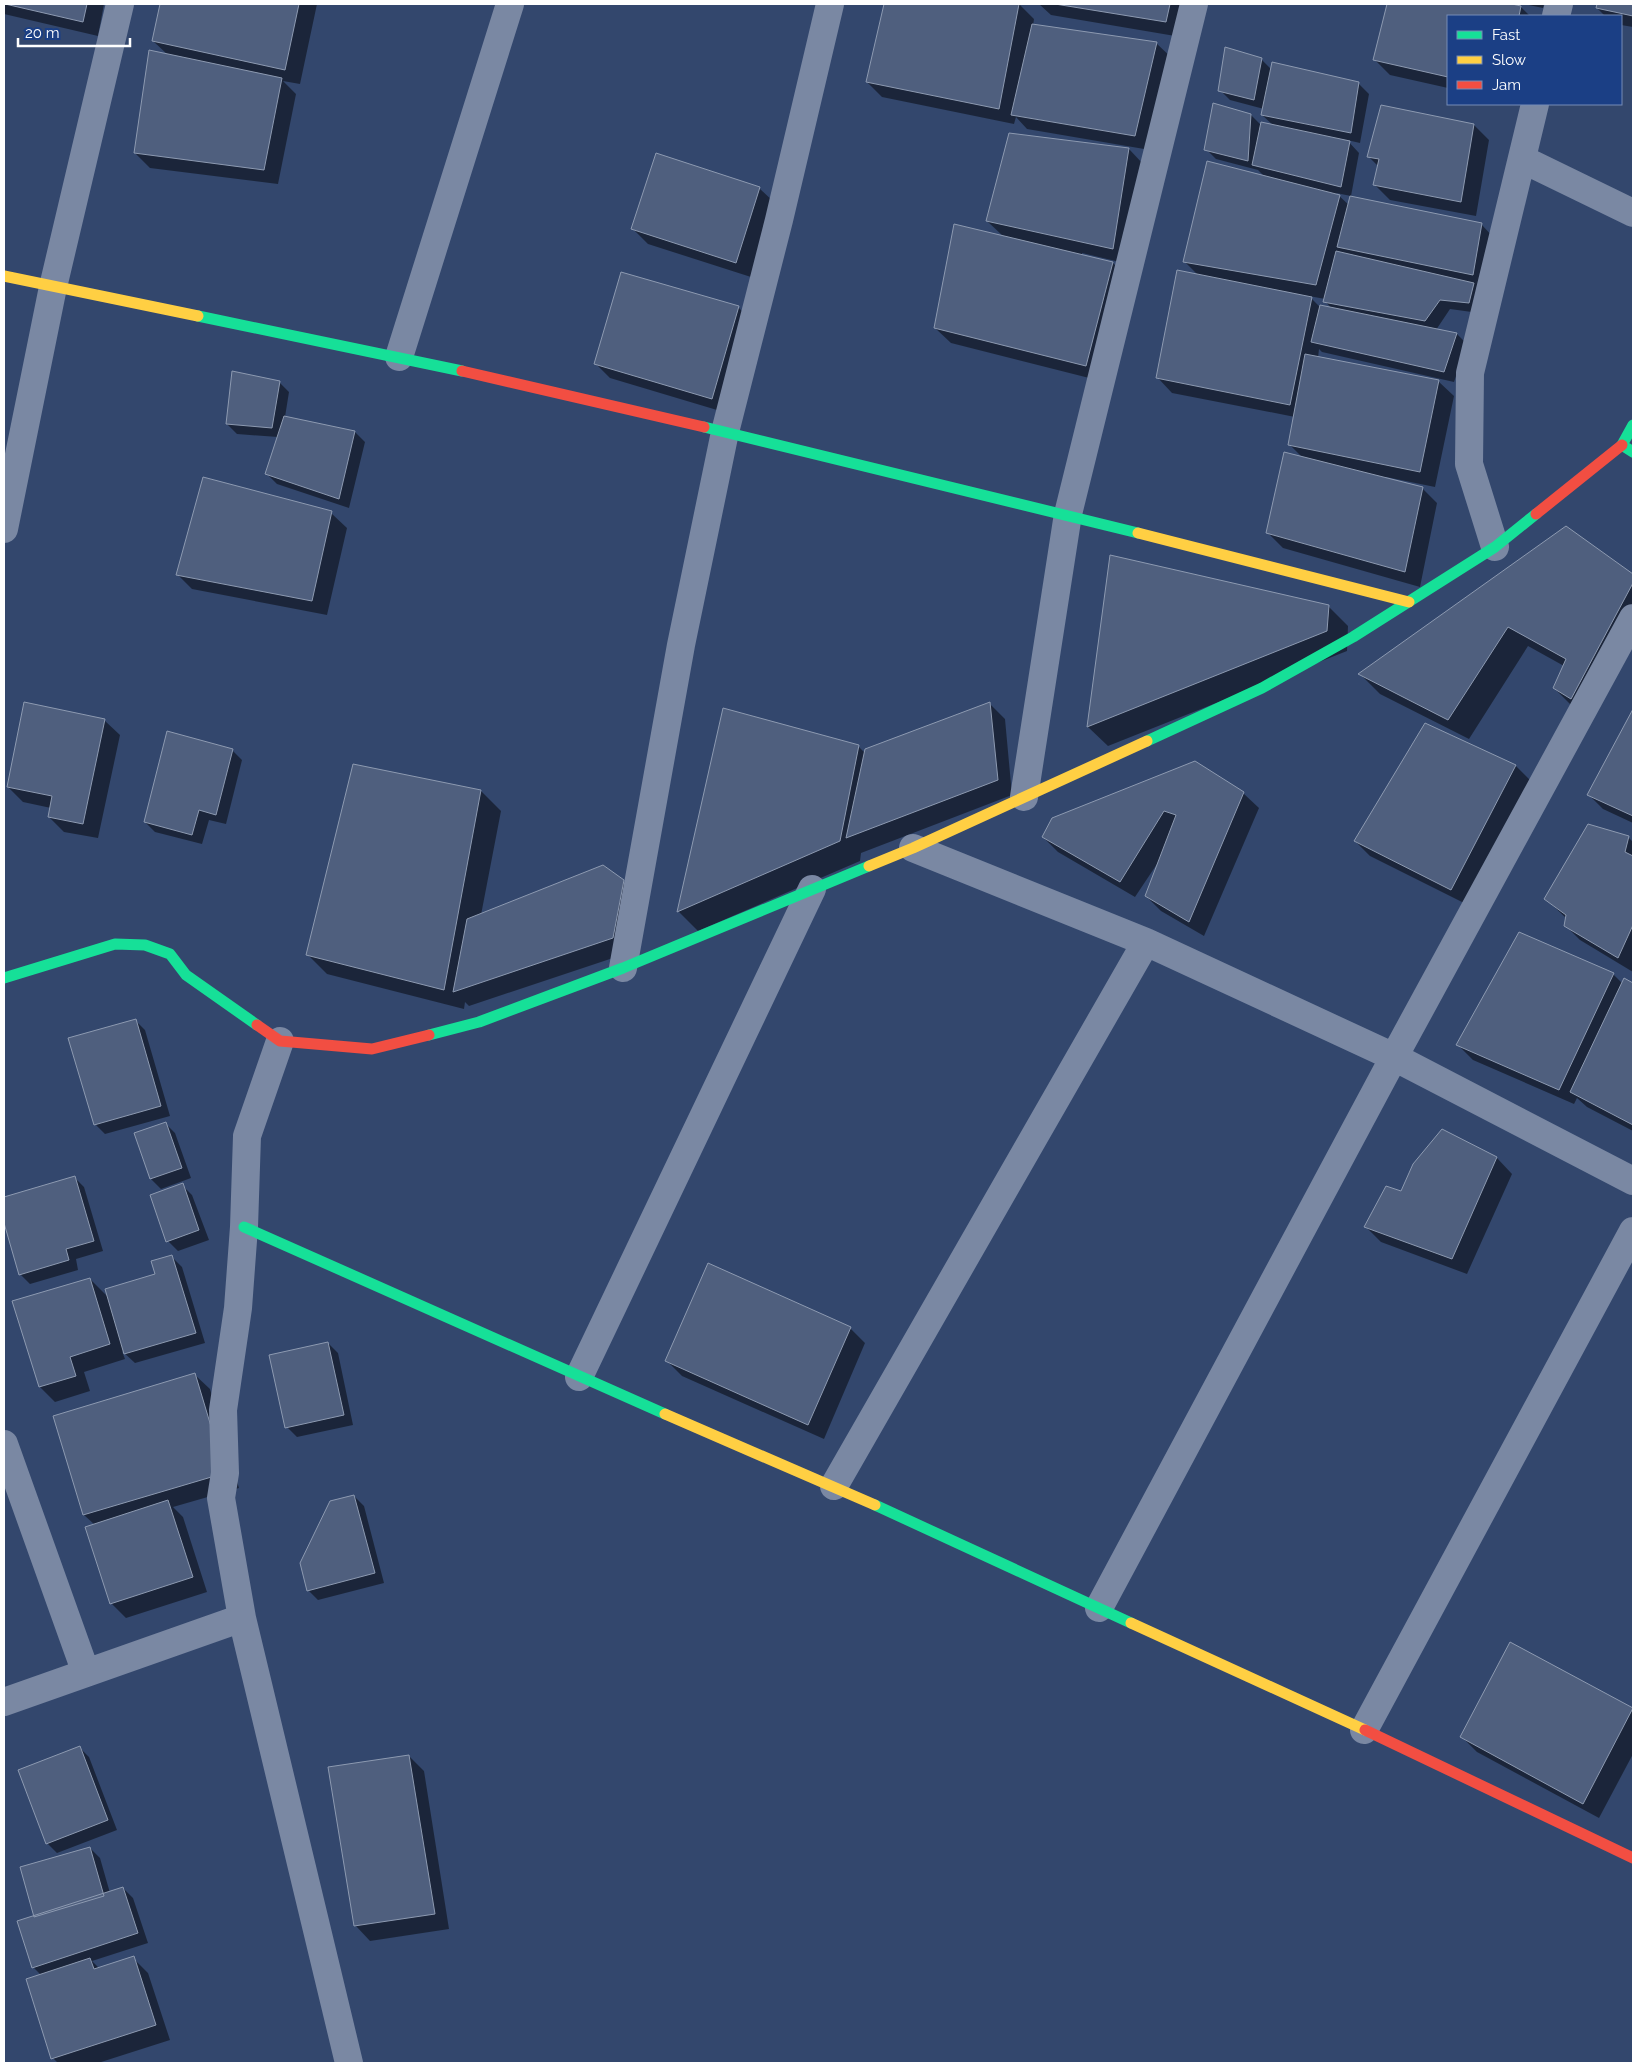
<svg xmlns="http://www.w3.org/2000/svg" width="1637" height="2067" font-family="Raleway,sans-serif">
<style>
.shadow{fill:#0007;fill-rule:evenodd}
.building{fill:#4f5f7e;stroke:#8d9ab1}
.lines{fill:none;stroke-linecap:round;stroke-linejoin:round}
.street{stroke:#7a88a3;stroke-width:28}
.fast{stroke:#16e098;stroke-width:11}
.slow{stroke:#ffcf43;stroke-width:11}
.jam{stroke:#f24e42;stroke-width:11}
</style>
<rect width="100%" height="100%" fill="#33476d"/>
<!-- shadow -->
<path class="shadow" d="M4,4H104L98,36L4,14Z
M161,4H317L300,84L283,81L296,94L278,184L150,168L135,153L168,55L153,41Z
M885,4H1019L1034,19L1033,26L1156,43L1172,58L1150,150L1027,129L1016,117L1014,124L882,97L867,82Z
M1039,4H1187L1181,37L1051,15Z
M1388,4H1506L1521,7L1530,16H1448V88L1390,75L1375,60Z
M1524,4H1544L1543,8Z
M1598,4H1633V27L1621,25V16H1605L1597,8Z
M1261,59L1272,70L1359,84L1369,94L1360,143L1347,140L1359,153L1351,196L1336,193L1349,205L1481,224L1496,240L1488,289L1476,287L1484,294L1479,313L1450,309L1436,330L1457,334L1467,344L1454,382L1322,352L1319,349L1318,358L1438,381L1454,396L1435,487L1386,477V479L1422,488L1437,503L1420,587L1283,548L1268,533L1303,458L1289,444L1295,417L1172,393L1157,377L1198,275L1185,262L1265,177L1258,170L1216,159L1206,149L1251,115L1262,126H1274L1262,115L1264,109L1230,100L1220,90ZM1309,296L1325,299V301L1332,309L1319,306Z
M1474,125L1489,140L1476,216L1390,200L1375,185L1379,167L1369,157Z
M1010,134L1129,149L1144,165L1128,264L1082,253V256L1113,263L1128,278L1101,381L951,343L935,328L1004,237L987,221Z
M759,188L775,203L751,277L648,244L633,229Z
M622,273L739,308L754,323L727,413L610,378L595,363Z
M279,382L289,392L285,417L355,432L365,442L349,508L277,484L267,474L278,437L237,434L227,424Z
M331,513L347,528L327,615L192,589L177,574Z
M1566,527L1633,575V639L1574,708L1554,688L1564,666L1528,646L1469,739L1380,694L1360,674Z
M1111,557L1328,606L1348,626L1347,651L1108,746L1088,727Z
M990,704L1005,719L1012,795L861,853L860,861L698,931L679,912L724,710L858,746L865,753Z
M1633,712V823L1603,809L1588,794Z
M104,720L120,735L98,838L64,832L49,817L51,808L23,802L8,787Z
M1426,725L1516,766L1531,781L1466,904L1370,856L1355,841Z
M232,750L242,760L226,824L209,820L202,844L155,832L145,822Z
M481,791L501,811L481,915L623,881L638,897L628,953L469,1006L465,1002L464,1009L327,974L307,954Z
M1243,793L1259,808L1204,936L1161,911L1146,896L1161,858L1135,897L1058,852L1043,837Z
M1628,837L1633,842V972L1580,940L1565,925L1566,918L1546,899Z
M1613,974L1623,984L1625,980L1633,985V1131L1587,1107L1577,1098L1574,1104L1473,1060L1458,1045Z
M135,1020L145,1030L170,1116L105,1134L95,1124Z
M165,1123L175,1133L191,1178L161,1189L151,1179L135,1134Z
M1442,1131L1497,1158L1512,1174L1467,1274L1381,1242L1366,1227L1402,1192Z
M74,1177L84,1187L103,1251L76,1259L78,1270L30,1284L20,1274L4,1219V1198Z
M182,1185L192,1195L209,1240L178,1251L168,1241Z
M172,1257L182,1267L205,1343L135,1363L122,1351L125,1359L84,1372L90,1391L55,1402L40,1387L90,1279L109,1298L156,1274Z
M850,1328L865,1343L824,1439L682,1376L666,1360Z
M328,1343L338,1353L353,1425L297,1437L287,1427Z
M194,1374L210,1389L239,1488L173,1507L183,1517L207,1592L126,1618L111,1603L95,1525L84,1515Z
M354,1496L364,1506L384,1583L318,1600L308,1590Z
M1511,1644L1633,1709V1754L1599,1818L1477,1752L1462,1737Z
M79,1747L89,1757L117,1830L57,1853L47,1843Z
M409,1756L424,1771L449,1929L370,1941L355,1925Z
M90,1848L100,1858L110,1893L123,1888L133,1898L148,1943L92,1961L99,1968L133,1958L148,1973L170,2040L98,2063H58L53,2058L41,1975L33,1967L36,1918Z"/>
<!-- building -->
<path class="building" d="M5,4H87L83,22Z
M160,4H299L285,70L152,41Z
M884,4H1019L999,109L866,82Z
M1055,4H1170L1166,22Z
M1387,4H1512L1521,6L1519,16H1448V77L1373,60Z
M1597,4H1633V16L1596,8Z
M1032,24L1157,42L1135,136L1011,115Z
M1225,47L1262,58L1254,100L1218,91Z
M149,50L282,78L264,170L134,153Z
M1272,62L1359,82L1351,133L1261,115Z
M1213,103L1251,114L1248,161L1204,150Z
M1381,105L1474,124L1461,202L1373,185L1379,159L1367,157Z
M1261,122L1350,141L1341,187L1252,165Z
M1009,133L1129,148L1113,249L986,221Z
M656,153L760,187L736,263L631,229Z
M1207,161L1340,195L1316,285L1183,262Z
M1350,196L1482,223L1473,275L1337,247Z
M954,224L1113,262L1086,366L934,328Z
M1336,251L1474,283L1469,303L1440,300L1425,321L1323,302Z
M1177,270L1312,297L1290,405L1156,378Z
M621,272L739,306L712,399L594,364Z
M1320,305L1457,333L1444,372L1311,342Z
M1305,354L1439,380L1420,472L1288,445Z
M232,371L280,381L272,428L226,424Z
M284,416L355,431L339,499L265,474Z
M1284,452L1423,487L1405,572L1266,533Z
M203,477L332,511L312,601L176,575Z
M1566,526L1633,574V583L1571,699L1553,688L1566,659L1508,627L1448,720L1358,674Z
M1110,555L1329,605L1327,631L1087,727Z
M24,702L105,719L83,824L48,817L52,796L7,787Z
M990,702L998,780L846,838L865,749Z
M723,708L859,745L840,841L677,912Z
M1633,709V816L1587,795Z
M1425,723L1516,765L1451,890L1354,841Z
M167,731L233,749L216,815L199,810L192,835L144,822Z
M1195,761L1244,792L1189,922L1145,896L1176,815L1164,811L1120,882L1042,837L1052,818Z
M353,764L481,790L444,990L306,955Z
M1588,824L1629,836L1625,852L1633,856V925L1618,958L1564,926L1566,915L1544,899Z
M603,865L624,880L613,938L453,992L467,919Z
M1519,932L1614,973L1559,1090L1456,1045Z
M1624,978L1633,983V1125L1570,1092Z
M136,1019L161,1106L94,1125L68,1038Z
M166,1122L182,1168L150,1179L134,1133Z
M1442,1129L1497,1157L1452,1259L1364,1227L1386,1186L1401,1191L1413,1164Z
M75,1176L94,1241L66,1249L69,1260L19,1275L4,1223V1197Z
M183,1183L199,1230L166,1242L150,1195Z
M172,1255L196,1333L124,1354L105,1289L155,1274L151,1261Z
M708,1263L851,1327L808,1425L665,1361Z
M90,1278L110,1344L70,1357L76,1376L39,1387L12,1301Z
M328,1342L344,1415L285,1428L269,1355Z
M195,1373L225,1473L83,1515L53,1416Z
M354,1495L375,1573L307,1591L300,1563L330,1501Z
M168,1500L193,1577L110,1604L85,1527Z
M1510,1642L1633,1708L1583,1804L1460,1737Z
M80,1746L108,1820L46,1844L18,1770Z
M409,1755L435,1914L354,1926L328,1767Z
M90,1847L104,1896L34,1917L20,1867Z
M123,1887L138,1933L32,1968L17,1921Z
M134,1956L156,2025L51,2059L26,1979L90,1958L94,1969Z"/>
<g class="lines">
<!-- street -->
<path class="street" d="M1556,16L1559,4
M1522,159L1633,213
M399,357L510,4
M4,529L53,287L120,4
M1495,547L1469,464L1470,373L1535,104
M1024,797L1068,514L1194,4
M913,848L1146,942L1394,1057L1633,1181
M623,968L681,645L725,432L779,220L830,4
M579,1377L812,889
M4,1444L86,1673
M834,1486L1146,942
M1099,1608L1394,1057L1633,618
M242,1618L349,2063
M4,1702L242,1618L221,1498L225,1473L223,1410L238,1308L244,1227L247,1136L280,1041
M1364,1730L1633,1231"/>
<!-- fast -->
<path class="fast" d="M198,316L462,371
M1633,425L1622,445L1633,452
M704,427L1138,533
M1147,741L1262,688L1353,637L1495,547L1536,514
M4,978L115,944L145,945L170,954L186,975L257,1025
M429,1035L479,1022L623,968L869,866
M244,1227L665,1414
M875,1505L1131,1623"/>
<!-- slow -->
<path class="slow" d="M4,276L198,316
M1138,533L1409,602
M869,866L913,848L1147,741
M665,1414L875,1505
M1131,1623L1365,1730"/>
<!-- jam -->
<path class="jam" d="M462,371L704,427
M1536,514L1622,445
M257,1025L280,1041L372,1049L429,1035
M1365,1730L1633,1858"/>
</g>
<!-- border -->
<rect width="1637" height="2067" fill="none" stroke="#ffffff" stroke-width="10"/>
<!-- legend -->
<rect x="1447" y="15" width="175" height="90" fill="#1b3f85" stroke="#768cb6"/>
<rect x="1457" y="31" width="25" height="8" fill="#16e098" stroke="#768cb6"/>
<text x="1492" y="40" font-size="15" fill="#ffffff">Fast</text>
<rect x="1457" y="56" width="25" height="8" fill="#ffcf43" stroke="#768cb6"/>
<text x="1492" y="65" font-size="15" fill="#ffffff">Slow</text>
<rect x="1457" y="81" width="25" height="8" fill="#f24e42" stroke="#768cb6"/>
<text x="1492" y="90" font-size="15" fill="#ffffff">Jam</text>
<!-- scale -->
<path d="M18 38v8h112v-8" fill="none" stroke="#ffffff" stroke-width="2.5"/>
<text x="25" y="38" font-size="15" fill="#ffffff" stroke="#1b3f85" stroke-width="4" paint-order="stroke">20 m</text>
</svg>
